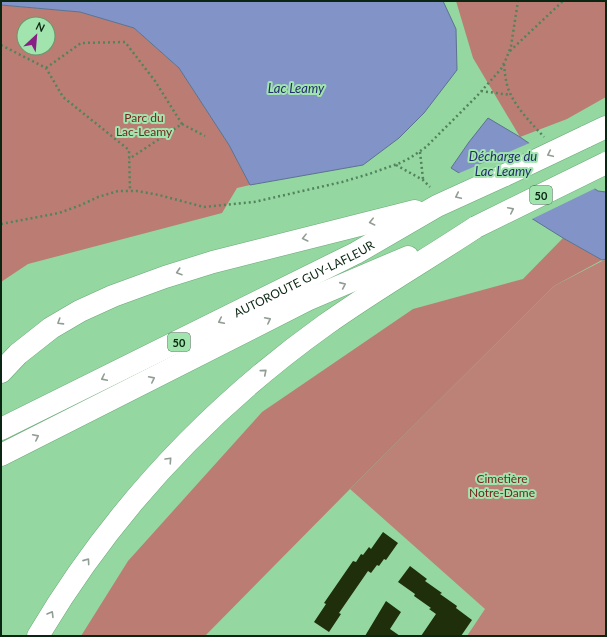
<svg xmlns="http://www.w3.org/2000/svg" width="607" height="637" font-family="Lato,sans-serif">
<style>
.green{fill:#bc8278}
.forest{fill:#bb7d73;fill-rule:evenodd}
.water{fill:#8193c7;stroke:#5d7291}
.pier{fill:#94d7a1}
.building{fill:#202f0b}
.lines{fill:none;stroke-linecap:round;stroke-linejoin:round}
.highway-casing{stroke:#68aa76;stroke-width:23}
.path{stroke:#52835d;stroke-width:2.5;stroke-dasharray:2 3;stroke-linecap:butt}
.highway{stroke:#fff;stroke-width:22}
.highway-bridge-casing{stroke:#68aa76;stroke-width:23;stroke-linecap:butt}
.highway-bridge{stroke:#fff;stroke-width:22}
.oneway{stroke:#919d94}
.labels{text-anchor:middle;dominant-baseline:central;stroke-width:4;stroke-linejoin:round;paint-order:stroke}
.shield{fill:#a1e4ad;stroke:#375f40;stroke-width:1}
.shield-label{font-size:11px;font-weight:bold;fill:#0a2612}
.park-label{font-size:12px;fill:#73271e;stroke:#a1e4ad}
.street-label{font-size:12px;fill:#0a2612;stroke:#a1e4ad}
.water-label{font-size:13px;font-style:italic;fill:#212f6e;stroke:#a1e4ad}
</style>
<rect width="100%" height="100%" fill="#94d7a1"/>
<!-- green -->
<path class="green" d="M606,259V636H467L485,609L350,489L554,286Z"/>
<!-- forest -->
<path class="forest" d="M456,1H606V97L567,119L520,137L473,58Z
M1,5L80,12L134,28L179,68L229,145L250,185L237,188L222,213L28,264L1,282ZM24,24H48V48H24Z
M563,238L602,260L554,286L350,489L205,636H81L128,561L262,412L413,309L523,279Z"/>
<!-- water -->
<path class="water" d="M1,1H443L456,29L457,70L424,113L399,138L363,165L250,185L229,145L179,68L134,28L80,12L1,5Z
M488,118L520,137L598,191L606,192V259L602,260L563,238L451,168L469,142Z"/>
<!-- pier -->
<path class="pier" d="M532,142L596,188L530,220L457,174Z"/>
<!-- building -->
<path class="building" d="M383,532L398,543L386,560L384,559L379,566L377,565L371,573L368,571L339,613L341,614L329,632L314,622L326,604L324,603L353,561L356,562L361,554L363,555L369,547L371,549Z
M410,566L427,579L425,581L442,593L440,594L457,606L456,608L472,620L461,636H421L436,614L429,609L431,608L414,596L415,594L398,582Z
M386,601L401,612L390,629L400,636H365Z"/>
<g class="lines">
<defs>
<g id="highway">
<path d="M585,137L606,127"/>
<path d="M1,372L18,354L51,328L80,311L113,296L165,277L213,262L415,211"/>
<path id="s1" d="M1,429L356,253L437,206L505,175"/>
<path d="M1,455L307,300L408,257"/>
<path d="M38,636C111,513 209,408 325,325C374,290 426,260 476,227"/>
</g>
</defs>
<!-- highway casing -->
<use href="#highway" class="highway-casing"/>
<!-- path -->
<path class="path" d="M1,45L46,68L63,97L129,150L130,191
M510,51L563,1
M504,64C505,75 506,86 511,95C518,110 533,125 544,137
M46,68L81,43L125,42L155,81L182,124L129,159
M481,91L511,95
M182,124L205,136
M420,152L423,179
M396,165L423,180L430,187
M1,224L59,213L81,205L98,197L118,191H137L159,195L204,207L254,202L342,182L369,174L400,163L410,158L426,147L477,96L501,69L507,57L511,46L518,1"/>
<!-- highway -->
<use href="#highway" class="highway"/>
<defs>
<path id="highway-bridge" d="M505,175L585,137
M476,227L606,163"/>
</defs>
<!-- highway-bridge casing -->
<use href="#highway-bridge" class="highway-bridge-casing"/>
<!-- highway-bridge -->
<use href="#highway-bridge" class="highway-bridge"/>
</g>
<!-- one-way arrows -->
<defs><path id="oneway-chevron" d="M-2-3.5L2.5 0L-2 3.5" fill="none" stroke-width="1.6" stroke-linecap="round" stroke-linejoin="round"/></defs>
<g class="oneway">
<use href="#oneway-chevron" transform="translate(550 154) rotate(155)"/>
<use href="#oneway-chevron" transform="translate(458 196) rotate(155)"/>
<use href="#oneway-chevron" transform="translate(511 210) rotate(-26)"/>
<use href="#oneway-chevron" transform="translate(372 222) rotate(167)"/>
<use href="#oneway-chevron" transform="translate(305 238) rotate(166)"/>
<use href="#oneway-chevron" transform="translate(179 272) rotate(162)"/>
<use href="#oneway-chevron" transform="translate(343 285) rotate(-24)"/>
<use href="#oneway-chevron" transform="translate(268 320) rotate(-27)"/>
<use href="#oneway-chevron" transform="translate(221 321) rotate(154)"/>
<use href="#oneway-chevron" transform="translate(60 322) rotate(148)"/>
<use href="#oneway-chevron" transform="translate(264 372) rotate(-40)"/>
<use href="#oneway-chevron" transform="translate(104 378) rotate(154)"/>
<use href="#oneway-chevron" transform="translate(152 379) rotate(-27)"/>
<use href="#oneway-chevron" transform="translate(36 437) rotate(-27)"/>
<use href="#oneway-chevron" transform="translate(169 460) rotate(-47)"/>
<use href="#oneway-chevron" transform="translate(87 561) rotate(-55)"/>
<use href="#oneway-chevron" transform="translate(51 614) rotate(-59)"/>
</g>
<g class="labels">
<!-- shield labels -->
<g class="shield">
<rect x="530" y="186" width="22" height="18" rx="3"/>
<rect x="168" y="333" width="22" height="18" rx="3"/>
</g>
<g class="shield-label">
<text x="541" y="195">50</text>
<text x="179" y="342">50</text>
</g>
<!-- park labels -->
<g class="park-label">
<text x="144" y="117">Parc du<tspan x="144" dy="14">Lac-Leamy</tspan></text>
<text x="502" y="478">Cimetière<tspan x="502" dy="14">Notre-Dame</tspan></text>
</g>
<!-- street labels -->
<g class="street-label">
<text stroke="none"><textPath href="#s1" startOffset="338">AUTOROUTE GUY-LAFLEUR</textPath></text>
</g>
<!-- water labels -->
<g class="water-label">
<text x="296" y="88">Lac Leamy</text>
<text x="503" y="156">Décharge du<tspan x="503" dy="15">Lac Leamy</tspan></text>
</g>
</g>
<!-- border -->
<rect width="607" height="637" fill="none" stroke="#0a2612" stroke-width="4"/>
<!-- north arrow -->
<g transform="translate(36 36) rotate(26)"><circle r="19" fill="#a1e4ad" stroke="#65986f"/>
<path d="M0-3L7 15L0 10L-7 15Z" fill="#892086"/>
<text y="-6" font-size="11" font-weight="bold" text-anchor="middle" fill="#0a2612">N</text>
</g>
</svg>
